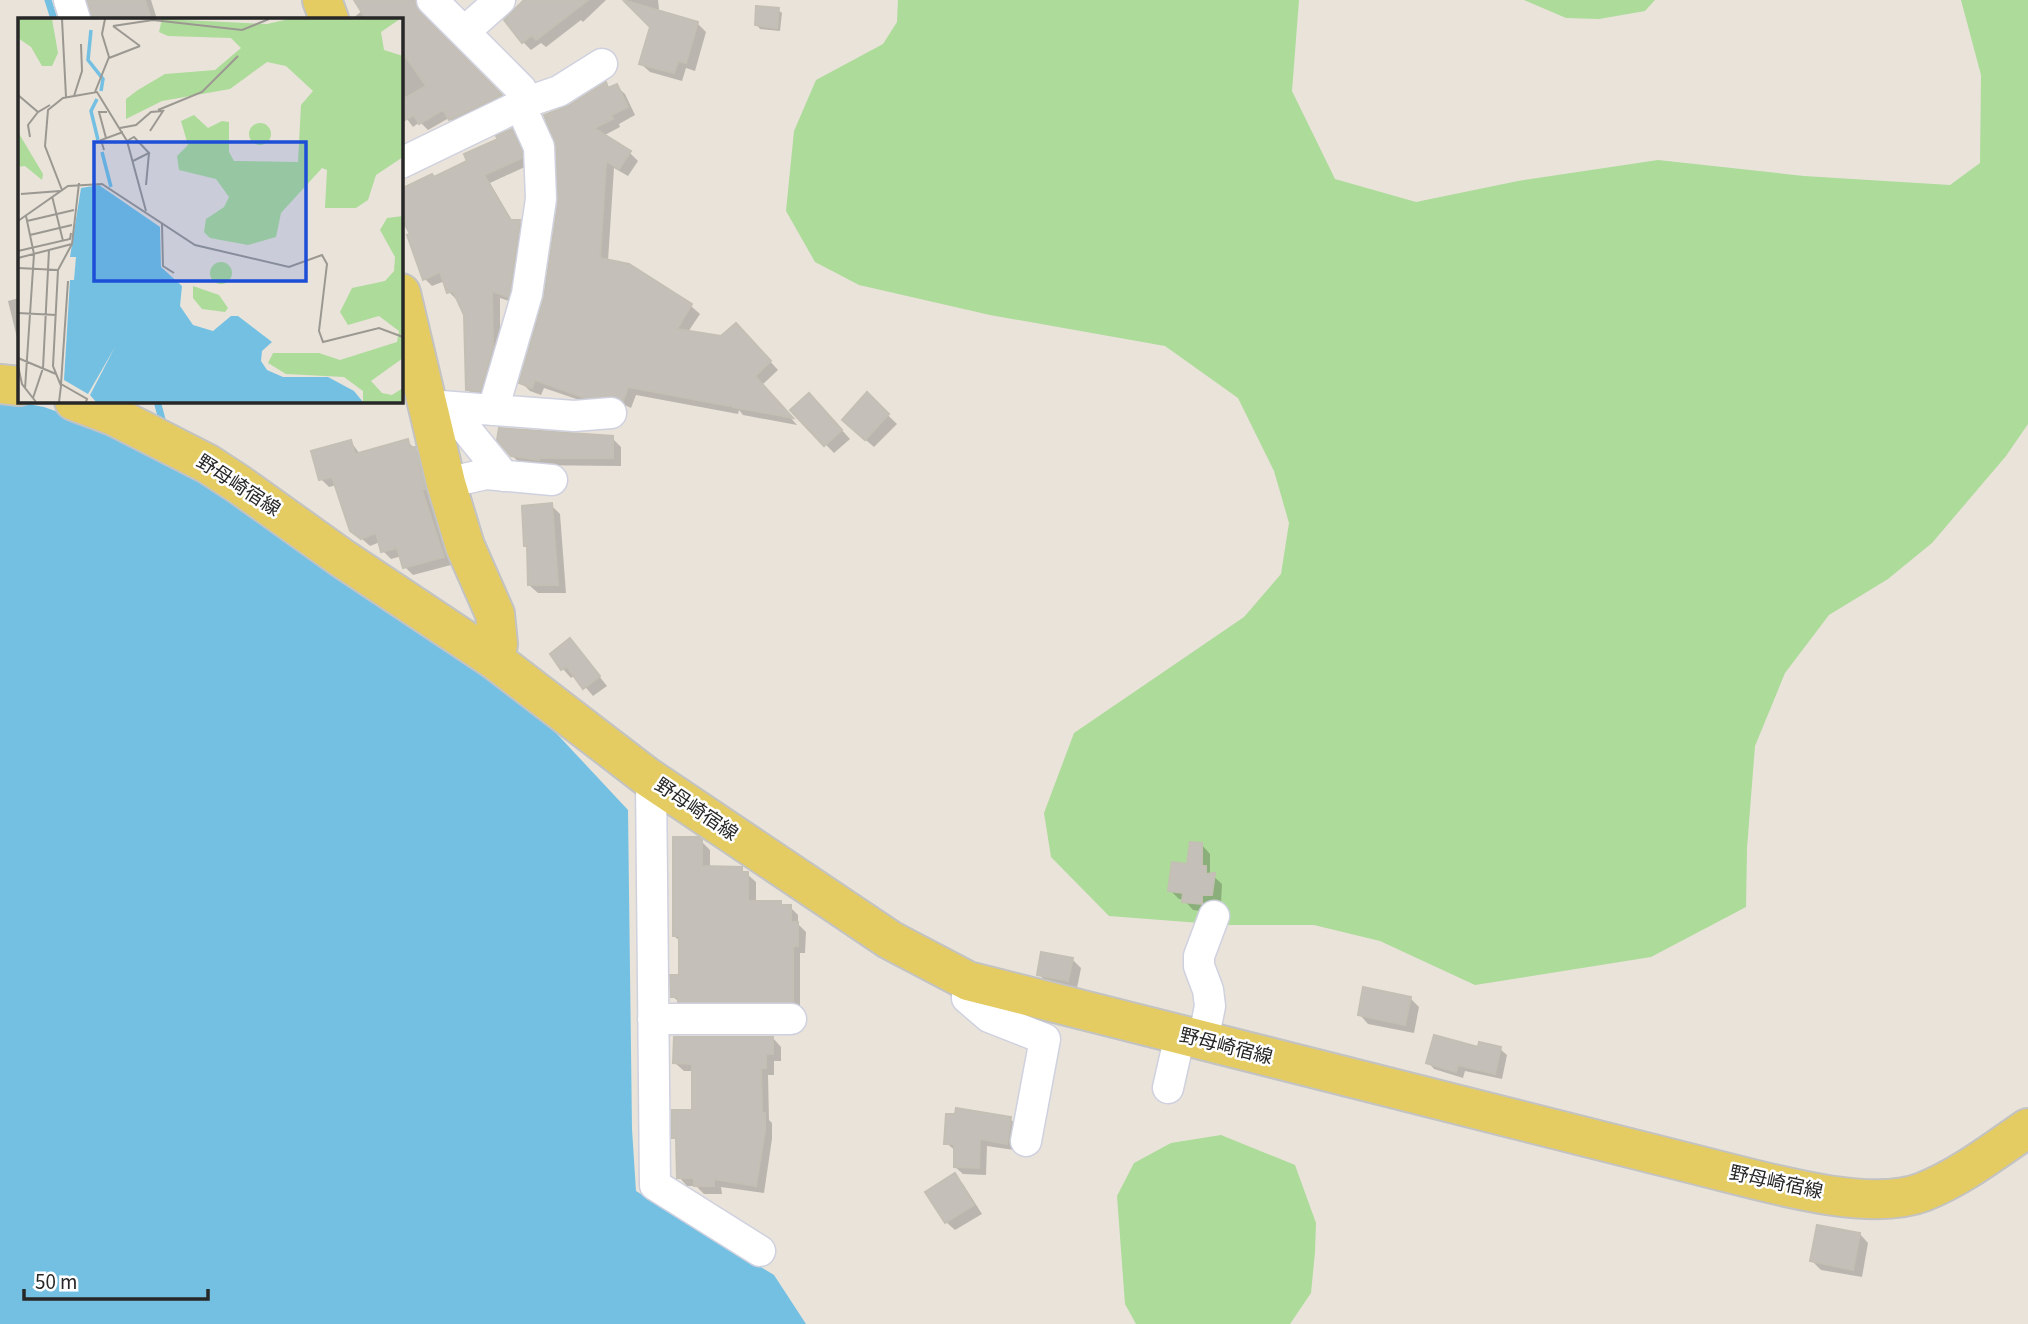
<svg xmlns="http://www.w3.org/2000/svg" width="2028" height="1324" font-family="'Source Sans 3','Noto Sans JP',sans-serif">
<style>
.green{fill:#addb9a}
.water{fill:#74c0e3}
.shadow{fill:#0003}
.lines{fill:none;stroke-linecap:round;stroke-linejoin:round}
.stream{stroke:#74c0e3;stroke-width:7}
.building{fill:#c4c0b9;stroke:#c4bfb4;stroke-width:2}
.street-casing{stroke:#cfd1df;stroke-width:33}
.primary-casing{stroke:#c3c3c3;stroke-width:42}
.street{stroke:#fff;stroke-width:30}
.primary{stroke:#e4cc63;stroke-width:38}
.labels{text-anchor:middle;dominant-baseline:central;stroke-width:5;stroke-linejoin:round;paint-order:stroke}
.street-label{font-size:19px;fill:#272727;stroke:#fff}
.inset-river{fill:none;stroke:#74c0e3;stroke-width:3.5}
.inset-road{fill:none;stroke:#9b9892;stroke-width:2}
.view{fill:#1d4ed8;fill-opacity:0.15;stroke:#1d4ed8;stroke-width:3.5}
.inset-edge{fill:none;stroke:#272727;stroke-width:3.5}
</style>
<rect width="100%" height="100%" fill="#e9e3da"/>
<!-- green -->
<path class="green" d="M898,0H1299L1292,91L1335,179L1416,202L1518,181L1658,160L1804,176L1950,185L1980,163L1981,75L1961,0H2028V424L2006,456L1932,543L1888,579L1829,615L1785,673L1755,746L1747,848L1746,907L1651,957L1475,985L1380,941L1314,925H1226L1109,916L1051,857L1044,813L1074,733L1244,617L1281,574L1289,523L1274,471L1238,398L1165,346L990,315L859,285L815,262L786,211L794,131L816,80L883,44L897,22Z
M1524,0H1655L1645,11L1599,19L1566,18Z
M1221,1135L1295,1165L1316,1223L1315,1252L1311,1293L1290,1324H1136L1125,1304L1117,1196L1134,1163L1171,1143Z"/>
<!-- water -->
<path class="water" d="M0,399L44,407L100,427L180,466L528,703L628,810L632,1129L636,1191L774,1275L806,1324H0Z"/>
<!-- shadow -->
<path class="shadow" d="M89,0H151L157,19H94Z
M356,0H395L415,6L426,22L507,102L457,127L449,118L428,130L420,122L413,127L401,111V19H352L363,10Z
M527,0H606L583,22L581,20L546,47L541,43L531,50L523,42Z
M625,0H658L659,9L657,11L698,24L706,32L695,71L686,68L682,81L650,72L641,64L652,27Z
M778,10L782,13L780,31L760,29L757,25Z
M605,85L610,89L616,86L625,94L635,115L619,124L620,127L603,136L629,152L638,161L628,176L614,168L608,261L628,265L691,306L700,314L688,332L721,338L744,333L778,370L762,385L797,425L743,415L739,410L738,414L636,395L631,408L620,403L594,405L544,388L541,395L530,391L521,382L546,297L560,198L569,108Z
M511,131L519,139L529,165L490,183L513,222H520L527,229L515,303L500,298V355L488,398L475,397L468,390L466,315L459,299L457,300L449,292L445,281L432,286L425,279L413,235L401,213L406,210L401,200V191L432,176L435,179L469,161Z
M19,298V346L8,301Z
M867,395L897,424L874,447L853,429Z
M818,404L850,439L834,453L792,410Z
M612,438L621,447V466L521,465L512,455Z
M407,441L423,457L432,497L429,498L451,565L413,575L405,567L402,556L391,559L383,551L380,542L370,546L352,530L337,485L329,487L321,479L351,442L360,454Z
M551,505L560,514L566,593H538L529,585V549L526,545Z
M570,640L607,686L593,696L575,675L571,678L563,669L552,654Z
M701,841L710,850V868L741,869L756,882V902L780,903L784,907H790L798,915V924L806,932L805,953H800V1009H688L672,996L681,976V942L674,936Z
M1202,845L1210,854V873L1222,884L1221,903H1211L1210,912L1193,910L1184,900L1179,899L1170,890Z
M1072,959L1081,968L1077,988L1047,983L1039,974Z
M1410,998L1419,1007L1414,1033L1368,1024L1360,1015Z
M773,1038L781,1047V1061H774V1075H768L769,1120L772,1123V1139L764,1193L721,1187L722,1194H704L696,1186H687L679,1177L678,1142L674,1137L694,1112V1071H684L675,1063Z
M1479,1049H1500L1507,1055L1502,1079L1465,1071L1463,1078L1434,1069L1428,1062Z
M1010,1119L1018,1126L1014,1150L987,1146L986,1175L963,1174L955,1167L956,1151L946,1143Z
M954,1176L963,1184L982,1214L955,1230L946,1222Z
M1860,1234L1868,1243L1862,1277L1821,1270L1812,1261Z"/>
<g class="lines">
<!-- stream -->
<path class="stream" d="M48,0L54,19
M157,401L164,427"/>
</g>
<!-- building -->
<path class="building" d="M87,0H145L151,19H92Z
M354,0H415L420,12L502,95L449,120L443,110L419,124L414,115L401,122V100L426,86L401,50V19H366Z
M524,0H588L536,40L532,35L522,43L504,20Z
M623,0L698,22L686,63L678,61L674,73L639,64L650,27Z
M756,6L779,8L777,28L755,25Z
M606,82L608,88L617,84L628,107L611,115L613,119L594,128L631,151L619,169L606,161L600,258L629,264L692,304L677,329L721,336L736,323L771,361L755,376L793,418L733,407L730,404L729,406L628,387L623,401L610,396L585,398L535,380L532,388L519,383L544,297L558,202L556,146L544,115L568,106Z
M512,129L522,151V158L484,175L510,220H520L510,290L508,297L492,291L493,347L480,391L466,390L464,315L453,291L447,293L440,272L423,280L407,235L410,234L401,217V189L432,174L434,177L467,161L464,154L498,139L496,136Z
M867,392L889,414L865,440L842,420Z
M809,393L842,430L824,446L790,410Z
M499,428L613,436V458H539V460L511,456L497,440Z
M408,439L410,448L415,447L425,489L422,490L444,557L403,568L397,548L381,552L376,533L361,539L350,531L332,477L319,480L311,451L351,440L355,454Z
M552,503L558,585H528L527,546H524L522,506Z
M570,638L600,676L583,689L567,667L561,670L550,654Z
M673,837H698L702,840V866L742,867V872H748V901H781V905H791V922H798V946H793V1002H678V997H671L670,975H679V936H673Z
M1190,842L1202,843V866H1206V874L1215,873L1212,895H1202V904L1182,902L1183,893L1168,891L1172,862L1187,864Z
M1041,952L1073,958L1068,981L1037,975Z
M1363,987L1411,997L1405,1025L1358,1015Z
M1434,1035L1478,1047L1479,1042L1501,1047L1495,1074L1458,1065L1456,1072L1426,1063Z
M674,1037H773V1054H766V1068H761L762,1113H765V1130L756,1186L714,1179V1186H694V1178H677L676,1138H672V1110H692V1064L673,1063Z
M956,1108L1011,1117L1007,1144L980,1139L979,1168L954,1167V1144H944L946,1114H955Z
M955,1173L974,1205L945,1223L925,1192Z
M1817,1225L1860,1233L1853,1270L1810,1261Z"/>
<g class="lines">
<defs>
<path id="street" d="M69,0L75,19
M464,32L500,0
M527,102L559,91L602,64
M401,163L527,102L521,89L432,0
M428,405L574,416L611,413
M493,410L527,294L541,199L539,147L520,105
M433,426L461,423L504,476
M446,483L486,474L552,480
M651,780L655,1185L760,1251
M968,981L967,998L989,1017L1045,1039L1026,1141
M653,1019H791
M1203,1041L1210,1006L1208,990L1199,966V956L1214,916
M1168,1088L1180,1035"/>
<path id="primary" d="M322,0L329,19
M401,293L446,483L465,546L495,614L498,644L495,660
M0,384L19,386
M74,401L114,416L208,464L240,485L342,558L495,660L646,776L890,940L968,981L1701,1166C1759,1180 1867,1214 1923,1192C1961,1177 1994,1151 2028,1128"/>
</defs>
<!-- street casing -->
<use href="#street" class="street-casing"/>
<!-- primary casing -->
<use href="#primary" class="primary-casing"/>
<!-- street -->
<use href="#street" class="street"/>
<!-- primary -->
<use href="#primary" class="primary"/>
</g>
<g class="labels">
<!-- street labels -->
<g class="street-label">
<text transform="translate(238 486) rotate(33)">野母崎宿線</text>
<text transform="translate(696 810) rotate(34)">野母崎宿線</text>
<text transform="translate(1226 1047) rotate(14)">野母崎宿線</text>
<text transform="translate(1776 1183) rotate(12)">野母崎宿線</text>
</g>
</g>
<!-- overview -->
<g transform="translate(18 18)">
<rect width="385" height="385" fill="#e9e3da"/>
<path d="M0,1H34L40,35L34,48H24L13,29L0,20ZM144,1L249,6L271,1H382L363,14L366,32L385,38V139L358,157L350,182L338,190H307L309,152L304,150L263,195L258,219L230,227L192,220L186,214L188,201L206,189L211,179L198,161L161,152L159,138L170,127L163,103L176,97L190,110L204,103L211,104V134L216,143L280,144L283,87L295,73L268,48L249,44L212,71L144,83L108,101V81L120,72L147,56L197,52L223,30L213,20L150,18L141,14ZM231 116a11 11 0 1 1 22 0a11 11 0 1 1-22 0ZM0,114L25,156L24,162L7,148L0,149ZM385,198V340L353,363L364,375L374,377L385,370V384H345V373L326,359L268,356L250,345L255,335H301L322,342L379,324L381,313L361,298L330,307L322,294L334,270L367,263L376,253L377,239L362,212L369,200ZM192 255a11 11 0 1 1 22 0a11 11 0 1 1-22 0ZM175,268L201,277L210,290L207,294L184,291L175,280Z" fill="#addb9a"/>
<path d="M81,167L142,209L143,249L164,268L162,288L175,307L195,313L213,298H220L254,324L244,333L243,343L249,352L265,359H310L336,373L345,384H78L72,377L97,329L70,376L46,362L52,262H56L58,239H52L63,170Z" fill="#74c0e3"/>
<path class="inset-river" d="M73,12L70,42L85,61L83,73M79,81L73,93L80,122M84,134L93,169"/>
<path class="inset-road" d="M44,1L48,79M95,8L135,2L224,12L251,1M95,8L122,28M91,40L122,28M77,74L91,39L84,16L87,1M0,77L20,94L32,87M56,78L64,53L63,26M140,92L184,74L220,38M102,110L118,107L133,94L145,93L132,113M12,119L10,107L20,94M88,120L81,94H89M109,123L116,119L131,135L115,143M86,132L83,122L105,114M128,167L131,135M44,172L27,128L30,92L45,80L79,74L109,123L128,193M3,176L42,173M34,178L45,223M0,203L50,168L84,166L177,227L271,249L304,237L309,246L301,313L305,324L361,310L385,319M9,203L56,192M144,206L145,248L156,255M12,217L54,207M0,233L52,221L53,215M0,240L54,226M0,250L40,252M50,263L43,366L69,381L68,384M0,295L38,297M0,340L38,356M0,348L4,366L18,384M7,371L16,236L8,198M15,380L25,350L31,232M41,384L43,368L35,348L40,252L54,226L61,165"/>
<path class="view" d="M76,124H288V263H76Z"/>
<rect width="385" height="385" class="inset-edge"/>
</g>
<!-- scale -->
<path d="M24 1289v10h184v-10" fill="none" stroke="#272727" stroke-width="3.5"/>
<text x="35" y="1289" font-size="21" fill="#272727" stroke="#ffffff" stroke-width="5" paint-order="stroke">50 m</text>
</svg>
